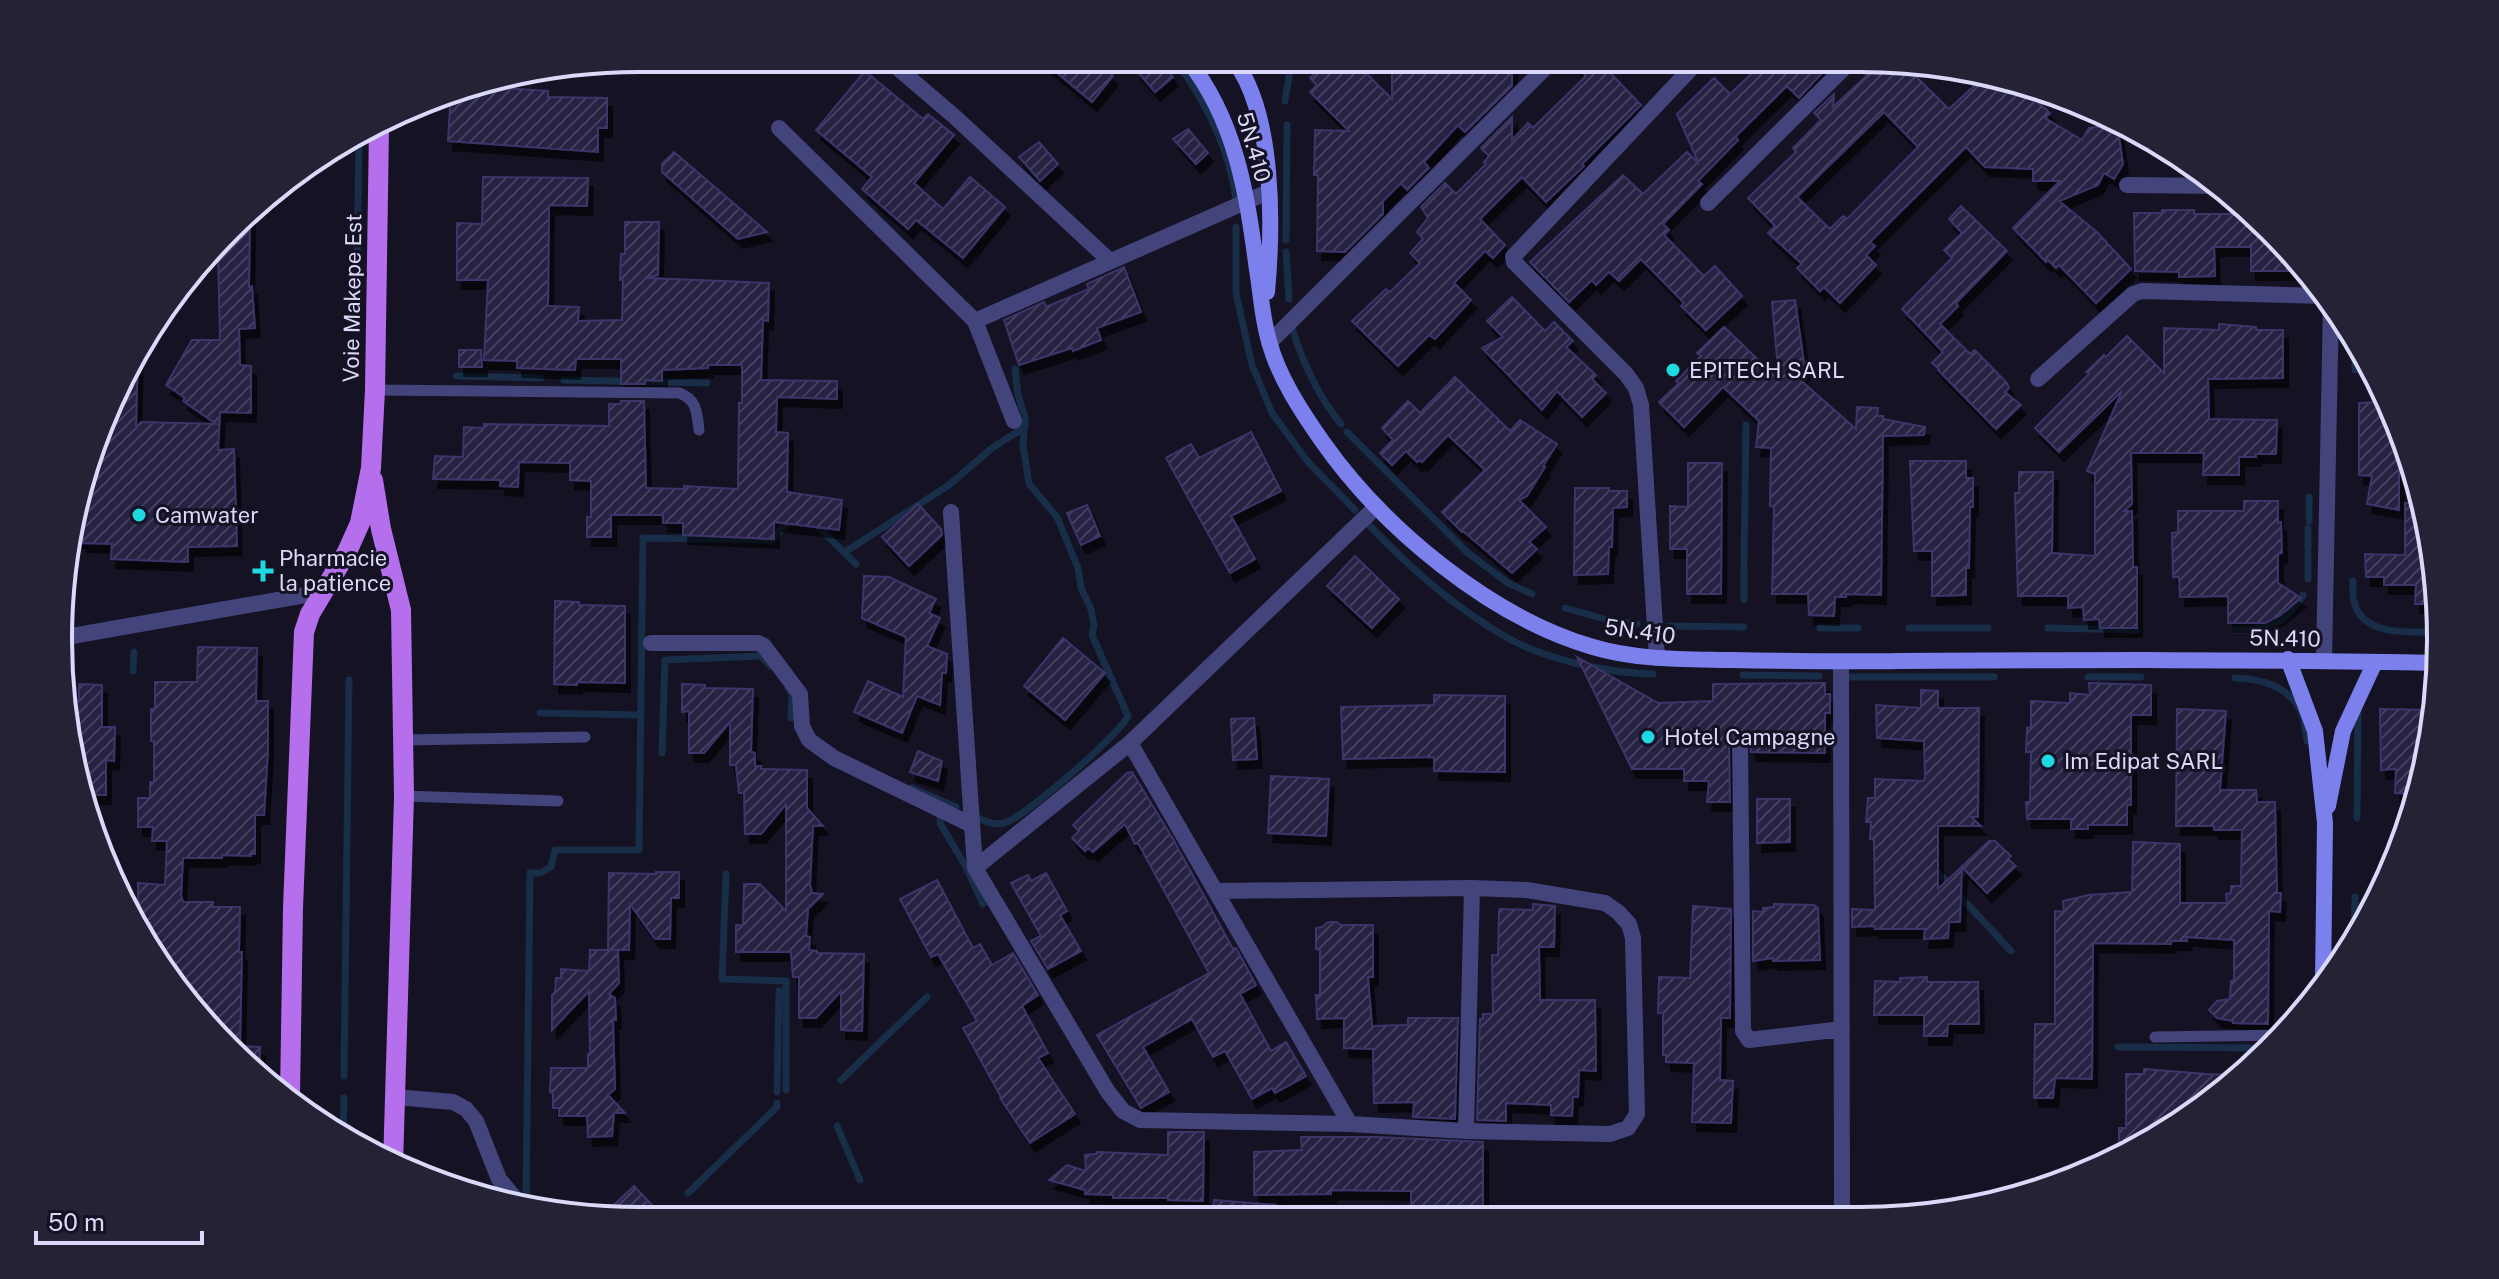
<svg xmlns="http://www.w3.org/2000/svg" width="2499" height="1279" font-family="'Public Sans',sans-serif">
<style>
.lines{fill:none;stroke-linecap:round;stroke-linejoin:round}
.stream{stroke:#172d48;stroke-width:7}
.building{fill:url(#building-hatch);stroke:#3d356b;stroke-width:2;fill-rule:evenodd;filter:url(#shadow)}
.lane{stroke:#43447c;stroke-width:11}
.street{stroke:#43447c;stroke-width:16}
.secondary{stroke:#7c80ed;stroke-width:16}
.primary{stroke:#b56eec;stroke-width:20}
.poi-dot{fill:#1ed9e1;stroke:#141223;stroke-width:3}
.labels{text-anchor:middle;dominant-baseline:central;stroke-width:6;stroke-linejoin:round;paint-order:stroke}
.street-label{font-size:22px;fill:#dbd9fa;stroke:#141223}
.poi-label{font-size:22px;fill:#dbd9fa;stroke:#141223;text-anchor:start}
.rim{fill:none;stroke:#dbd9fa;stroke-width:4}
</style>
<defs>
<pattern id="building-hatch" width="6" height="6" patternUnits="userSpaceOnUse" patternTransform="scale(2)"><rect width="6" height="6" fill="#252042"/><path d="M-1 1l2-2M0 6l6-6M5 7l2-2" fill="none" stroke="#44405e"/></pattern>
<filter id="shadow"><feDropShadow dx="5" dy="9" stdDeviation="0" flood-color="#0009"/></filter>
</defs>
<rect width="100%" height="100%" fill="#141223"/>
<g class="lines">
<!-- stream -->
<path class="stream" d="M1174,59C1205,100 1229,147 1236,199
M1285,101L1290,70L1294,59
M1236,227V293L1252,365L1272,413L1308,462L1355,510
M1286,240L1287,125
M1286,252L1289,299
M357,258L359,139
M1291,325C1302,361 1317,395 1341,424
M2355,370V338
M456,376L541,378
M564,380L707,383
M1347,432L1468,553L1508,583L1532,594
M1745,491L1746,425
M2309,497V521
M812,521L856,564
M1369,525C1408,566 1457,609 1506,637C1546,660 1608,673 1653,674
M2308,549V528
M845,552L949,485L992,448L1025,427
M1744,560L1745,496
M2308,579V554
M2353,581C2353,587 2352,595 2354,601C2361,637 2411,632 2438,632
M1744,600V565
M1565,608L1608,620L1637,624
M1669,626L1744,627
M1820,628H1858
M1909,628H1988
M2048,628L2136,630
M2235,630C2269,630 2285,625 2303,595
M133,671L134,652
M1743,675L1819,676
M1848,677H1994
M2088,677H2141
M2235,678C2263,679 2292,687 2303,716C2305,724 2306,733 2307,741
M788,688L792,694L791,718
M540,713L641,715
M662,753L665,660L761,656L770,666
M912,788L956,807
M974,816C983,820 993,826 1004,823C1024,818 1120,734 1128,716L1092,635L1094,625L1091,609L1081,588L1078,568L1057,517L1029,484L1023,445L1025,417L1018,395L1015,369
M2357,818L2358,712
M940,819V823L966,867L983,904
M1933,867L2011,951
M726,874L722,979L786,981V1090
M2354,936L2355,897
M2118,1047L2270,1048
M344,1076L349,680
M841,1080L927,997
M777,1092L779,991
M837,1126L860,1180
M343,1133L344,1098
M688,1193L777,1107V1103
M526,1201L530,873H540L551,867L555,850H639L643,538L771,540L791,519"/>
</g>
<!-- building -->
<path class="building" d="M1039,58H1092L1113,76L1092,102Z
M1145,58H1158L1173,77L1155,92L1136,70Z
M1344,59H1352L1392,99V59H1512V86L1465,132L1458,125L1424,162L1429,168L1407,190L1401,183L1383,201V214L1345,252L1317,251L1318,175H1314L1315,130L1349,131L1310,92L1317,85L1310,78L1327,61L1334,68Z
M1570,59H1597L1641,105L1582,164L1584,166L1546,202L1522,177L1480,219L1505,245L1493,258L1485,251L1454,283L1471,300L1435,339L1429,335L1398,366L1352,321L1386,289L1390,292L1420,263L1410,253L1423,239L1417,232L1428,218L1421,207L1445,183L1456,194L1486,164L1484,162L1489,156L1481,148L1512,117V140L1528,123L1533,128L1586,76Z
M1767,59H1787L1810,74L1811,59H1835L1799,98L1787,86L1735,137L1738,140L1698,181L1702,184L1663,224L1669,230L1664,235L1704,276L1715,266L1742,296L1706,330L1681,306L1684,303L1641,259L1619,281L1609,272L1596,285L1592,280L1569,302L1530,262L1623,175L1643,194L1687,152L1699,164L1677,114L1714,78L1730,94Z
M1889,59H1898L1949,109L1987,74L2010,78L2028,85L2023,89L2050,113L2045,118L2082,140L2089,128L2098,127L2099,124L2117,123L2123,164L2114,179L2104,173L2098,185L2059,201L2097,232L2131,269L2096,303L2059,265L2056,268L2048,260L2046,262L2013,228L2060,181H2033V169L1985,167L1966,147L1870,242L1875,246L1866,255L1876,265L1840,303L1824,287L1820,291L1797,268L1802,264L1768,233L1775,226L1748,198L1796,152L1793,148L1821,120L1814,113L1834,94L1833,107L1876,67L1879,69ZM1884,112L1918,147L1847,219L1843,216L1830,229L1797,197Z
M865,71L923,119L928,114L954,135L914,183L943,209L970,177L1005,207L963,258L916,220L908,229L862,189L872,177L816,130Z
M473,86L548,91V97L607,98V128H598V152L448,141L451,90Z
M1188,129L1208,153L1196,164L1173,139Z
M1039,142L1058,164L1040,181L1019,157Z
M674,152L767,232L738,239L662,172V164Z
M483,177L588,178L587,206L549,205L548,306L579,307L578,321L622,320L623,280H620L621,254H625V222H659L658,275L647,278L769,283L768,321L763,320L761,380L837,381V399L777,397L776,432L788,433L787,492L842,500L839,530L774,522V539L683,535V523H663V515H611V537H587V517H591V481L570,480V463L519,462L518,487L500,486V480L433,479L435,456L463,457L464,427L484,428V424L609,426V404H621V401H644L646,488L684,489V486L738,489L739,403H742V365H708V368L662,370V381L645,380V384H621V359H576L575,370L517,368V361L484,360L488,280H457V223L482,224Z
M1961,206L2007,251L1956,303L1958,306L1940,324L1970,354L1975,350L2007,383L2009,388L2005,392L2021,405L1996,429L1938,370L1939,369L1932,363L1943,352L1902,309L1952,258L1944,250L1962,233L1949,219Z
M2247,209L2296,256L2307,271H2251V247H2214L2215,276L2179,277V272L2135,271L2134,213H2162V210H2194V214H2235V210Z
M250,216L249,287L252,286L255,328L239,329L240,365L251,366V413L220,412L218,450L234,449L237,546L188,547V562L111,559L112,544L82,543V539H77L78,526L69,525L102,417L138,349L136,428L141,422L216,424L183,401L185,398L166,385L192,340H220L218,251Z
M1124,267L1141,312L1097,328L1101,340L1073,351L1072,348L1019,365L1004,320L1044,302L1046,307L1089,289L1087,284Z
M1512,297L1545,331L1554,322L1573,341L1566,347L1596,375L1592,379L1606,393L1582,417L1557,391L1542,410L1482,348L1503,337L1487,321Z
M1795,300L1805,370L1798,378L1856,429L1857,407L1878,408L1877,416H1883V419L1925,427L1924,435L1883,436L1881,595L1846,594V597H1835L1834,616L1809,615L1808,594H1772L1774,507L1770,506L1771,448L1756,447L1759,421L1723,387L1684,427L1659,402L1679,383L1676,381L1701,356L1697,353L1724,327L1779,380L1772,302Z
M2219,324L2256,327V330H2283V378L2208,379L2209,419L2277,420L2276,454H2255L2256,457H2239V475H2203L2204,453H2131L2132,504L2124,511H2132L2133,567H2137V628H2100L2099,619L2084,620L2083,607L2068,608V596H2018L2015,493H2019V472H2053L2052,553L2095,556V474L2087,471L2122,391L2059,452L2035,428L2089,374L2086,372L2104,355L2106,357L2127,336L2164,373V328L2219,330Z
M459,350H481L482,367H459Z
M1455,377L1510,431L1520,420L1557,444L1543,466L1545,467L1527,496L1519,500L1546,527L1529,542L1537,549L1512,573L1463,531L1462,532L1442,512L1485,470L1448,435L1422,462L1420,460L1417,462L1406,451L1392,465L1380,453L1393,440L1382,428L1408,401L1420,413Z
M2381,402V406H2389L2410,454H2399V510L2367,504L2372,476L2359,475V403Z
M1251,432L1281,491L1231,516L1255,559L1230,573L1166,458L1191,444L1199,458Z
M1910,461H1966V478H1973V507H1970L1969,568H1966V595L1932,596V551H1914Z
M1688,463H1722L1721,594H1687V549H1670V506L1688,507Z
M1575,488H1609V491H1627V507L1613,508L1612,547H1609L1608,574L1574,575Z
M2244,501H2278V523L2281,522L2282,553L2278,554V583L2301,598L2279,616L2265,623H2228V596L2180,597L2179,577H2173L2172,533L2178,532V511H2244Z
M2405,503H2422L2436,563L2437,604H2415L2416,585H2384V577H2366L2365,554L2405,555Z
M918,504L941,529L942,535L909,566L882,537Z
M1087,505L1100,536L1081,545L1067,513Z
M1355,556L1399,599L1372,628L1327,586Z
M864,576L889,577L936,599L929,613L940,618L927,646L947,654L946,673H942L940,705L917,696L902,733L854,712L868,681L903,697L906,637L862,618Z
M555,601L579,602V605L625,606V683L577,682V685L554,684Z
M1063,638L1105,673L1065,720L1024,686Z
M198,647L257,648L256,701H268V751L264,815H255V854H251V856L222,855V858H183L181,895L183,902H213L212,907H240L239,952H242L240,1046L260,1047L259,1073L229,1051L151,943V923H138V883L165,885L167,841H152L153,827H138V798H150V782H154V741H151V709H155V682H197Z
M1577,657L1658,703L1713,701V684L1825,683V694H1830V713H1825V753L1751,752L1749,736L1745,732H1735L1729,742L1730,802H1707L1709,781H1684V769H1632Z
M2089,683L2151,685V715H2131V805H2127V825H2088V829H2071V819H2027L2026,802H2030L2031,752H2026L2027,728L2031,727V701L2070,703V693L2090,695Z
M79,684L102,685V727H115L114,761L106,760V795H87L63,715V711H68V700H79Z
M682,684L705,685V688L753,689L751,752L755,753V766H761V769L807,770V808L823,826H813L810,884L812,893L823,894L808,909L806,936L810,937L809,950L817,951V953L864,954L862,1031L841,1030V991L816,1018H799V977H793L791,952H736V925H743L744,884H760L786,911V804L761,834H745L744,793H739L736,765H730V722L704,753H689V711L682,712Z
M1921,690L1938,691V708H1979L1978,817H1971L1981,826H1938V889L1989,841H1995L2011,856L2008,859L2016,866L1987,893L1962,867L1960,922H1949L1948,938L1924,939L1925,929H1875V926L1852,927V909L1875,910L1874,840L1870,839L1871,822H1866L1868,798H1875V779L1923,781L1925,778L1924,741L1877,738L1876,705L1921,708Z
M1434,695L1505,696V772L1434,771V757L1343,759L1341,707L1434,705Z
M2177,709L2226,711L2220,790H2256L2257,802H2275L2277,893H2281L2280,912L2269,911L2268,1024L2233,1023V1021L2217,1018L2209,1010L2217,1001L2230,999L2231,981L2234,980V940L2186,937L2187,941H2171V944L2093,943L2092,1079L2055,1078L2053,1098H2034L2035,1024H2055V911L2064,912L2063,901L2089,895L2132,892L2133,842L2180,844V903H2227L2226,894L2231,893V886H2241L2242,830H2214V826H2176Z
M2380,709L2434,710L2420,794L2395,793L2396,769L2381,770Z
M1254,718L1257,759L1233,760L1231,719Z
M918,751L942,761L938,781L910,772Z
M1132,772L1173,839L1233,949L1236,948L1256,985L1240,994L1271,1051L1286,1042L1306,1076L1275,1093L1272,1088L1252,1099L1225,1051L1213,1057L1192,1019L1143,1047L1169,1092L1141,1108L1097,1035L1209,973L1138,843L1135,844L1125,824L1093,852L1088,848L1085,851L1072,838L1079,831L1073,825L1127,773Z
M1271,776L1329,779L1326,836L1268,833Z
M1757,799H1790V842L1757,843Z
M656,872H679V898H671L670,939H655L630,904L629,950H608L609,873L656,874Z
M1046,873L1067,911L1060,915L1081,951L1048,969L1031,941L1041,936L1011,883L1028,875L1031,881Z
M937,880L973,948L980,944L992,965L1013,953L1038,995L1022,1006L1048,1053L1038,1058L1075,1114L1030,1143L1000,1098L1001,1097L963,1028L977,1021L938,954L931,957L900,899Z
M1533,904L1555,906L1554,947H1539L1540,1000H1595L1596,1071L1579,1070L1578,1097H1573L1572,1116L1551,1115V1105L1506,1103V1121L1477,1120L1480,1019H1483V1014H1493L1492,955H1498L1499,911L1500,909L1533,910Z
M1774,904L1814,905L1818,908L1820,960L1773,961V958L1753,961V911L1763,912V908L1774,907Z
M1693,906L1731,909L1730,1018H1721L1720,1080L1733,1081L1731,1123L1692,1122L1694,1063L1666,1062V1055H1663V1013H1658L1659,977L1690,978Z
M1328,922H1337L1341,925H1373V977H1368L1372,1026L1408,1025V1018H1458L1455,1119L1413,1117L1414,1102L1374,1103L1373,1049L1344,1048V1018L1317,1019L1316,995H1320V950L1316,949V928L1322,927Z
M590,950H618L619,983L609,994L615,998L616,1020H613L615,1089L608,1095L625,1113H614L612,1136L588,1137L587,1116H559V1108H553V1094L550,1092L551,1068H588V1054H590L589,991L552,1030V995L555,992L556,978H561V969L589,971Z
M1927,977V982H1978L1979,1024H1948L1947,1036H1924V1015H1874L1875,981L1901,982L1900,978Z
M2144,1069L2206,1074L2241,1075L2213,1101L2119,1155V1128H2126V1074H2144Z
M1168,1132H1204L1203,1201L1168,1200V1198H1113V1195L1085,1194V1190L1049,1180L1067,1165L1086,1171L1085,1155L1096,1154L1097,1152L1168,1155Z
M1301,1137H1377L1483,1142V1210L1411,1209V1191L1331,1190V1194L1254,1195V1152L1302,1150Z
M634,1186L666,1220L599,1219Z
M1214,1200L1276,1205L1275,1218H1212Z"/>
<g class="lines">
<!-- lane -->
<path class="lane" d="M375,390L679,393C697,399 697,413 699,430
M403,740L585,737
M404,796L558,801
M2155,1037L2284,1035"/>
<!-- street -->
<path class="street" d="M886,58L955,117L1109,260
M779,128L975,321L1268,192
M2127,185L2221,186
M1708,203L1853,59
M975,321L1014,421
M1269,343L1554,59
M2038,379L2133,294L2142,291L2325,296
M951,512L975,868L1108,1092L1123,1111L1140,1120L1350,1124L1466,1131L1610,1134L1628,1128L1637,1114L1633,938L1629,924L1618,912L1605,903L1527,890L1472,888L1217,891
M66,637L323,592
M651,643H758L764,646L800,694L802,726L809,740L834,758L972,825
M1657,658L1641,405L1636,388L1626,374L1514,262L1513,257L1700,59
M2324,660L2331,303
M1841,662L1842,1216
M1740,742L1743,1031L1749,1040L1842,1029
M1130,743L1350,1124
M975,868L1130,743L1376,507
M395,1097L453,1102L466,1109L476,1121L499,1179L522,1207
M1466,1131L1472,888"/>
<!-- secondary -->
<path class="secondary" d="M1187,59C1236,120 1247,194 1257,270C1261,293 1262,318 1269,341C1278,376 1301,411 1322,441C1383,528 1490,617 1593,647C1636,660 1684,659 1729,660C1786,661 1842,662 1899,661C2079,660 2259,659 2439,663
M1233,59C1275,113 1273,226 1267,292
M2288,659L2315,731L2325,823L2323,983
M2328,806L2343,731L2375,662"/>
<!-- primary -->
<path class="primary" d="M373,480L381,529L401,610L404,796L393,1165
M290,1095L293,908L304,632L310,614L347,552L360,523L371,468L375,390L379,128"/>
</g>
<!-- markers -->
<g class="poi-dot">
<circle cx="1673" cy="370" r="8"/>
<circle cx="139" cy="515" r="8"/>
<path d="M259 559h8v8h8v8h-8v8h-8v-8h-8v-8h8z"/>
<circle cx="1648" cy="737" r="8"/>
<circle cx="2048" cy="761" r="8"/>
</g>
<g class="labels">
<!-- street labels -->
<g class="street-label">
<text transform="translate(1254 147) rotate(74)">5N.410</text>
<text transform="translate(352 298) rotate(-89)">Voie Makepe Est</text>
<text transform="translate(1640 631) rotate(8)">5N.410</text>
<text transform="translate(2285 638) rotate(1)">5N.410</text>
</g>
<!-- poi labels -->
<g class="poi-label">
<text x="1689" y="370">EPITECH SARL</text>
<text x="155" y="515">Camwater</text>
<text x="279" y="558">Pharmacie<tspan x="279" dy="25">la patience</tspan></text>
<text x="1664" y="737">Hotel Campagne</text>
<text x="2064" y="761">Im Edipat SARL</text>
</g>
</g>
<!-- crop -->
<path d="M0 0H2499V1279H0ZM639 72H1860A567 567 0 0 1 2427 639V640A567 567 0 0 1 1860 1207H639A567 567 0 0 1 72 640V639A567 567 0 0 1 639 72Z" fill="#242234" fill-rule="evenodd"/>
<path class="rim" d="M639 72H1860A567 567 0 0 1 2427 639V640A567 567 0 0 1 1860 1207H639A567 567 0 0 1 72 640V639A567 567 0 0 1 639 72Z"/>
<!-- scale -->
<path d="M36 1231v12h166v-12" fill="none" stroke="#dbd9fa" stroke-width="4"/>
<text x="48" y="1231" font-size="24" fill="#dbd9fa" stroke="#141223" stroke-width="6" paint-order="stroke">50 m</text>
</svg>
